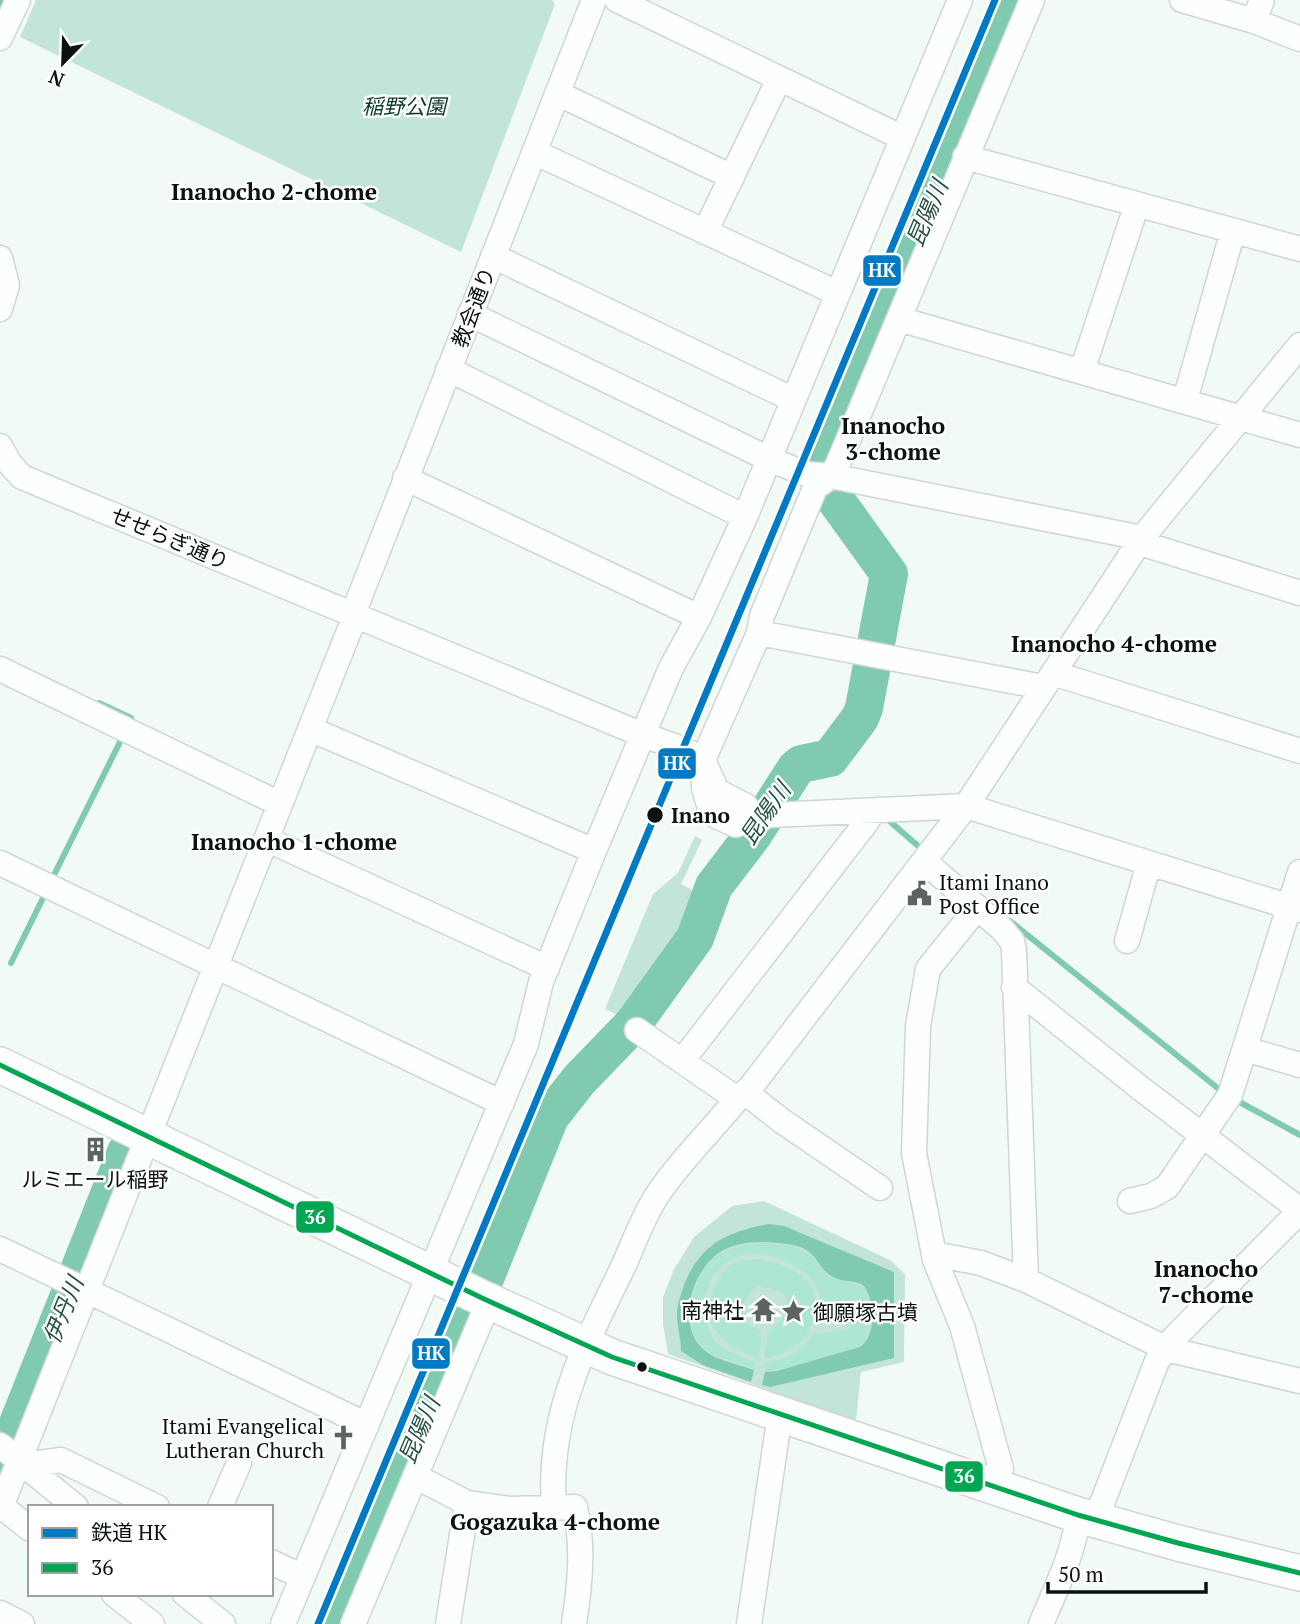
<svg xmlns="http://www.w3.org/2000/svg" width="1300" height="1624" font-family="'PT Serif','Noto Sans JP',serif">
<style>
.green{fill:#c2e5d7}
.forest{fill:#ade7d2}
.water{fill:#80cab0}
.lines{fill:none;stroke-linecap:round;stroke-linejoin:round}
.stream{stroke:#80cab0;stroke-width:6}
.river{stroke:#80cab0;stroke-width:38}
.street-casing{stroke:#ced7d3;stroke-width:27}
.secondary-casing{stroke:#ced7d3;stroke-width:38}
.street{stroke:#fdfefe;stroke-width:24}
.secondary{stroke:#fdfefe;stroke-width:35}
.bus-1-casing{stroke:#fff;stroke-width:10}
.bus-1{stroke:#00a651;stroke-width:5}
.rail-1-casing{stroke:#fff;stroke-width:12}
.rail-1{stroke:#007ac4;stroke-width:7}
.stop-dot{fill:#0a1310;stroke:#fff;stroke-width:2.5}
.labels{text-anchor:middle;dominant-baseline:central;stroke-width:5;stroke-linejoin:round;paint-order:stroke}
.park-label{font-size:21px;font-style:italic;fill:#0c3a2c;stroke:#fff}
.street-label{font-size:21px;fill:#0a1310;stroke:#fff}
.stop-label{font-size:21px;font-weight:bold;fill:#0a1310;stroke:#fff;text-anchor:start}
.poi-label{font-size:21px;fill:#0a1310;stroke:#fff;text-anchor:start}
.neighbourhood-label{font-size:23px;font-weight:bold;fill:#0a1310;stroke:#fff}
.water-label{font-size:23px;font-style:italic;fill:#275243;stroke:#fff}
.line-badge{stroke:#fff;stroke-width:2.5}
.badge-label{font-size:19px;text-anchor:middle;font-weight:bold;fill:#fff}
</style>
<rect width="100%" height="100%" fill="#f2faf6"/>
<!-- green -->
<path class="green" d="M36,0H552L555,4L461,252L20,37Z
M695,836L702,840L681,884L705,897L692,934L678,953L669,947L620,1016L605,1009L653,894L678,873Z
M764,1201L890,1260L905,1274L904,1362L861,1372L856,1421L668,1354L663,1324V1297L674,1269L694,1237L732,1206Z"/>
<!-- forest -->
<path class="forest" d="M765,1243L793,1246L811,1254L828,1277L862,1286C875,1302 872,1325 865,1343C847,1356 788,1369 765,1371V1363C786,1359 802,1351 814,1334L849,1330V1302L821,1304C819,1283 810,1273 791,1264C773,1254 749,1249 730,1260C701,1275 696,1321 718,1344C728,1354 744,1357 756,1363L755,1369C738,1362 713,1359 700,1345C679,1320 694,1267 722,1253C735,1246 750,1243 765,1243Z
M757,1259C774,1262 794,1267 806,1280C814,1288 816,1299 815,1310C811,1338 792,1354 764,1359L768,1332C777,1328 794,1304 784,1295C778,1289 765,1287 757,1286C747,1294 744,1303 742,1315L748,1325L762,1332L759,1359C743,1352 727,1347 717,1332C703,1313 711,1280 730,1266C738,1260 747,1260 757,1259Z"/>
<!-- water -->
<path class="water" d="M769,1224L784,1226L894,1272V1358L770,1387L762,1385L765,1372L777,1371L860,1347C877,1335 875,1300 863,1285C853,1280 842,1282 833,1277C816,1268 818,1249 792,1245C769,1241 740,1239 719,1253C692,1271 677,1322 701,1347C713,1360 738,1364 754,1370L751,1382L703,1365L681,1351C681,1339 677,1326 677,1314C677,1304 682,1291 685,1282C703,1242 728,1232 769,1224Z"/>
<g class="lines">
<!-- stream -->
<path class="stream" d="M99,703L131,718L129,723
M887,819L924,851
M52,879L122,738
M1010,921L1225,1094
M11,963L44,896
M1234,1099L1300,1135"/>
<!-- river -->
<path class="river" d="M0,2L1,0
M0,1469L126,1152
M339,1624L488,1271L550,1117L579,1080L633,1024L695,938L714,886L753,835L796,768L801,764L830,758L860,718L864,708L889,574L817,474L1017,0"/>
<defs>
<path id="street" d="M617,0L903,138
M1032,0L838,464L831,476L815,488L762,616L759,633L703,760L704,788L709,805L716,816L736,825L751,816L966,806L1300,910
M1182,0L1254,21L1300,39
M1254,21L1262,0
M0,38L18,0
M557,93L732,177
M534,152L837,293
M965,157L1300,249
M705,232L779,79
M493,256L792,399
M0,258L7,285L0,309
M470,314L769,459L806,474L831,476L1142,538L1147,545L1300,593
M899,319L1300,435
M448,369L745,517
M1082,371L1137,204
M1185,400L1233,231
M0,446L10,464L22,477L643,735L683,749L703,760L717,791L746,806L751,816
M405,478L699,617
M759,633L1043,687
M0,669L280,804
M1053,673L1300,751
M310,729L594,851
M266,839L547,968
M924,861L1002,929L1012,941L1014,950L1026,1280
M0,863L502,1103
M977,908L928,969L918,1026L914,1153L935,1260L962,1326L1001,1469L995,1487
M1127,941L1149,863
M1014,987L1139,1087L1300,1210
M637,1030L737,1099
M1245,1049L1300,1065
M682,1061L868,820V812
M746,1093L782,1121L880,1188
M1130,1201L1151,1196L1167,1187L1230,1095L1300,872
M0,1249L367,1425
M934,1254L981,1263L1026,1280L1167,1349L1300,1381
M0,1445L76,1507
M24,1465L61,1460L157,1507
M415,1476L467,1503L510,1509L575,1507C584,1546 580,1584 574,1624
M0,1505L30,1529
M554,1506C547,1416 585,1345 623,1267C634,1243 643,1216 658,1194C679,1162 712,1130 737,1099L750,1088L966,806L1142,538L1300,345
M220,1507L239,1463
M0,1509L353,621V614L594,0
M1096,1519L1157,1361L1174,1338L1300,1211
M271,1562L303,1577
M114,1594L152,1624
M185,1594L223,1624
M0,1613L22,1624
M283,1624L526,1044L541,982L594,851L671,668L699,617L745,517L960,0
M353,1624L489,1301
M448,1624L467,1503
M749,1624L780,1414
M1041,1624C1056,1588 1074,1554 1078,1515"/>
<path id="secondary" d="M0,1065L482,1298L612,1357L1078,1515L1178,1543L1300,1573"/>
</defs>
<!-- street casing -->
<use href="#street" class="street-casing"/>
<!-- secondary casing -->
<use href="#secondary" class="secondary-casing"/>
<!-- street -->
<use href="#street" class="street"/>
<!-- secondary -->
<use href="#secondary" class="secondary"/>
<defs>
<path id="bus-1" d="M0,1065L482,1298L612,1357L1078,1515L1178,1543L1300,1573"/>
</defs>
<!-- bus-1 casing -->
<use href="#bus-1" class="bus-1-casing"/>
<!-- bus-1 -->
<use href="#bus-1" class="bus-1"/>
<defs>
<path id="rail-1" d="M318,1624L995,0"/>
</defs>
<!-- rail-1 casing -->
<use href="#rail-1" class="rail-1-casing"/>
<!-- rail-1 -->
<use href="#rail-1" class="rail-1"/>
</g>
<!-- icons -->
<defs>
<symbol id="civic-bare" viewBox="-9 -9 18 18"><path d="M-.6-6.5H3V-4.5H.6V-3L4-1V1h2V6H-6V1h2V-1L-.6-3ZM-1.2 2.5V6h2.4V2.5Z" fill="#5b6460" stroke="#fff" stroke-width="2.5" paint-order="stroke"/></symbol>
<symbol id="building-bare" viewBox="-9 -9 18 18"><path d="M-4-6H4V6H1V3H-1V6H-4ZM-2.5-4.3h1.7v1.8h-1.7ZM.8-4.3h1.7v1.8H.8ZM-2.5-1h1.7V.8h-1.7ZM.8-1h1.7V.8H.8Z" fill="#5b6460" stroke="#fff" stroke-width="2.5" paint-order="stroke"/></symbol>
<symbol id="temple-bare" viewBox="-9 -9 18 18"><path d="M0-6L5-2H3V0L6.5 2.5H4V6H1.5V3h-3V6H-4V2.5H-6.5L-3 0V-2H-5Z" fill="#5b6460" stroke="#fff" stroke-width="2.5" paint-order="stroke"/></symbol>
<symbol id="sight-bare" viewBox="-9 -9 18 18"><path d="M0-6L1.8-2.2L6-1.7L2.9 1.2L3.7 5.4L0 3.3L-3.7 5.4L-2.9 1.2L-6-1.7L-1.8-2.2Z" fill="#5b6460" stroke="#fff" stroke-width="2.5" paint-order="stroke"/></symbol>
<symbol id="church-bare" viewBox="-9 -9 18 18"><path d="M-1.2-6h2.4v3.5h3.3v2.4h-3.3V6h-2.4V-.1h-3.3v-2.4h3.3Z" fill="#5b6460" stroke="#fff" stroke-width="2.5" paint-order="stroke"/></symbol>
</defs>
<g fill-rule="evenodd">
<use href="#civic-bare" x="902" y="876" width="35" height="35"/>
<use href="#building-bare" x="78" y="1132" width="35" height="35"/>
<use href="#temple-bare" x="746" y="1292" width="35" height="35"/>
<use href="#sight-bare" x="776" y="1294" width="35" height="35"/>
<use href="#church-bare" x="326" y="1420" width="35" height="35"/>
</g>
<!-- markers -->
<g class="stop-dot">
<circle cx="655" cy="815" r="9"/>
<circle cx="642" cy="1367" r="6"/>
</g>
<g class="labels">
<!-- park labels -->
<g class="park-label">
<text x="404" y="106">稲野公園</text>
</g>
<!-- street labels -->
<g class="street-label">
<text transform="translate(473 307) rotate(-69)">教会通り</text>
<text transform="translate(170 538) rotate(23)">せせらぎ通り</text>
</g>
<!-- stop labels -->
<g class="stop-label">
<text x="671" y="815">Inano</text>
</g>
<!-- poi labels -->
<g class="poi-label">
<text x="939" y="882">Itami Inano<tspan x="939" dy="24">Post Office</tspan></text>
<text x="95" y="1179" text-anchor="middle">ルミエール稲野</text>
<text x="744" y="1310" text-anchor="end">南神社</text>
<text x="813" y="1312">御願塚古墳</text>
<text x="324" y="1426" text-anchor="end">Itami Evangelical<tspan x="324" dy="24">Lutheran Church</tspan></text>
</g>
<!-- neighbourhood labels -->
<g class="neighbourhood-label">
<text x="274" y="191">Inanocho 2-chome</text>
<text x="893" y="425">Inanocho<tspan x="893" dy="26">3-chome</tspan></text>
<text x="1114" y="643">Inanocho 4-chome</text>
<text x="294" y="841">Inanocho 1-chome</text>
<text x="1206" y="1268">Inanocho<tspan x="1206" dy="26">7-chome</tspan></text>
<text x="555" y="1521">Gogazuka 4-chome</text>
</g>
<!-- water labels -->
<g class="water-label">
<text transform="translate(927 213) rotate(-67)">昆陽川</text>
<text transform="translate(765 813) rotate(-55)">昆陽川</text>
<text transform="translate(63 1310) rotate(-68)">伊丹川</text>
<text transform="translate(419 1430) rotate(-67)">昆陽川</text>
</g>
</g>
<g class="line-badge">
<rect x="862" y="254" width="40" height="33" rx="7" fill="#007ac4"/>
<rect x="657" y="747" width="40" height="33" rx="7" fill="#007ac4"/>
<rect x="295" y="1200" width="40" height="34" rx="7" fill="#00a651"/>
<rect x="411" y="1337" width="40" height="33" rx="7" fill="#007ac4"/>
<rect x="944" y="1460" width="40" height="33" rx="7" fill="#00a651"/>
</g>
<g class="badge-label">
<text x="882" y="277">HK</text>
<text x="677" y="770">HK</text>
<text x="315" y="1224">36</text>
<text x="431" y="1360">HK</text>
<text x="964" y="1483">36</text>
</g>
<!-- legend -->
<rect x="28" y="1505" width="245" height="91" fill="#ffffff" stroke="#9da19f" stroke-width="2"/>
<rect x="42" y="1528" width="35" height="10" fill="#007ac4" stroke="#9da19f" stroke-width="2"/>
<text x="91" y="1540" font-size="21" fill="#0a1310">鉄道 HK</text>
<rect x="42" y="1563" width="35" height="10" fill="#00a651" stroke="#9da19f" stroke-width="2"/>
<text x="91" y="1575" font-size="21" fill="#0a1310">36</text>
<!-- north arrow -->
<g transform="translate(63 63) rotate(203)" stroke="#ffffff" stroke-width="5" paint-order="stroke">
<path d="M0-5L12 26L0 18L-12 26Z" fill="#0a1310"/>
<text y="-10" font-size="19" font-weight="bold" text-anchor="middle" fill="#0a1310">N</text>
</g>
<!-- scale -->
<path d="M1048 1582v10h158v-10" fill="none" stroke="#0a1310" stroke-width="3.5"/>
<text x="1058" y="1582" font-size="21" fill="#0a1310" stroke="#ffffff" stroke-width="5" paint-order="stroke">50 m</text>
</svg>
